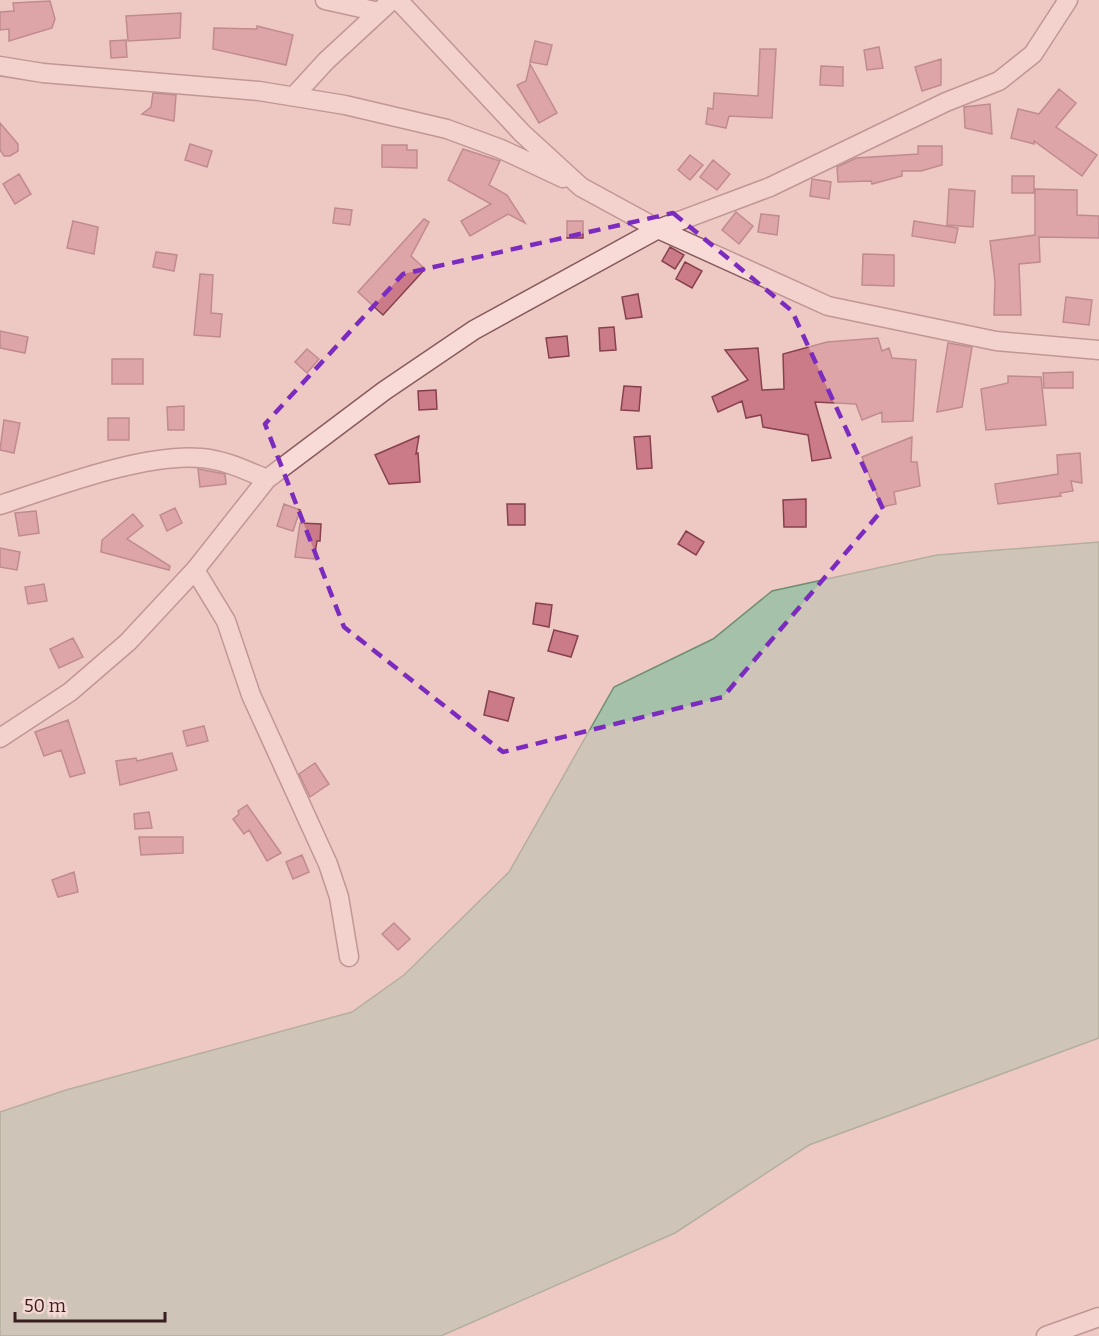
<svg xmlns="http://www.w3.org/2000/svg" width="1099" height="1336" font-family="Bitter,serif">
<style>
.water{fill:#a6c1a9;stroke:#6d8f72;stroke-width:1.5}
.building{fill:#cb7a88;stroke:#87414e;stroke-width:1.5}
.lines{fill:none;stroke-linecap:round;stroke-linejoin:round}
.street-casing{stroke:#885a5d;stroke-width:21}
.street{stroke:#f8dbd7;stroke-width:18}
.marked{fill:none;stroke:#7b2cbf;stroke-width:4.5;stroke-dasharray:12 8;stroke-linejoin:round}
</style>
<rect width="100%" height="100%" fill="#eec9c4"/>
<!-- water -->
<path class="water" d="M1099,542V1038L809,1145L675,1233L441,1336H0V1112L66,1090L352,1012L404,975L509,872L614,687L713,639L772,591L937,555Z"/>
<!-- building -->
<path class="building" d="M50,1L55,19L52,28L9,41V29L0,30V12L14,11L13,3Z
M181,13L180,38L128,41L126,16Z
M257,26L293,35L286,65L213,49L214,28L257,29Z
M126,40L127,57L111,58L110,41Z
M535,41L552,45L547,65L530,62Z
M879,47L883,68L867,70L864,50Z
M760,49H776L772,118L729,116L726,128L706,124L708,108L713,109L714,93L758,96Z
M941,59V85L922,91L915,67Z
M530,64L557,113L539,123L517,85L526,81Z
M821,66L843,67V86L820,85Z
M1059,89L1076,103L1056,127L1097,155L1082,176L1034,141V144L1011,138L1018,109L1039,114Z
M153,93L176,95L174,121L142,114L151,107Z
M990,104L992,134L965,128L964,107Z
M0,123L18,144V151L10,156H4L0,150Z
M190,144L212,151L207,167L185,160Z
M382,145H407V150H417V168L382,167Z
M918,146H942V165L921,171H902V176L872,184L871,181L838,182L837,167L856,158L918,154Z
M463,149L500,161L489,185L507,195L525,223L508,214L470,236L461,221L491,204L448,180Z
M690,155L703,165L690,180L678,170Z
M713,160L730,174L717,190L700,177Z
M19,174L31,194L15,204L3,184Z
M1012,176H1034V193H1012Z
M812,179L831,182L829,199L810,196Z
M949,189L975,191L973,227L947,225Z
M1035,189L1077,190V215L1099,216V238L1039,237L1040,262L1019,264L1021,315H994L995,281L990,241L1035,235Z
M335,208L352,210L350,225L333,223Z
M736,212L753,226L739,244L722,230Z
M761,214L779,216L777,235L758,232Z
M424,219L429,222L411,256L425,269L383,315L358,292Z
M73,221L98,227L94,254L67,248Z
M567,221H583V238H567Z
M914,221L958,228L955,243L912,236Z
M670,247L684,255L675,269L662,261Z
M156,252L177,255L174,271L153,267Z
M863,254L894,255V286L862,285Z
M685,262L702,271L692,288L676,279Z
M200,274L213,275L211,313L222,314L220,337L194,335Z
M638,294L642,317L626,319L622,297Z
M1066,297L1092,300L1089,325L1063,322Z
M614,327L616,350L600,351L599,328Z
M0,331L28,337L25,353L0,348Z
M567,336L569,356L549,358L546,338Z
M878,338L882,351L889,348L892,358L916,360L913,421L882,422V412L862,420L856,404L815,402L831,458L812,461L808,435L763,427L761,415L746,418L742,401L718,412L712,397L748,380L725,350L758,348L762,390L784,389L783,354L827,342Z
M948,343L972,347L962,407L937,412Z
M307,349L319,359L307,373L295,362Z
M112,359H143V384H112Z
M1073,372V388H1044L1043,373Z
M1008,376L1041,377L1046,425L986,430L981,389L1008,383Z
M624,386L641,387L639,411L621,410Z
M436,390L437,409L419,410L418,391Z
M184,406V430H168L167,407Z
M108,418H129V440H108Z
M4,420L20,423L14,453L0,450Z
M419,436L416,454L418,453L420,482L389,484L375,455Z
M650,436L652,468L637,469L634,437Z
M912,437L911,462H917L920,486L894,492L896,504L882,507L862,457Z
M1080,453L1082,483L1071,481L1073,491L1060,493L1061,496L998,504L995,484L1058,474L1057,455Z
M198,469L225,474L226,484L200,487Z
M806,499V527H784L783,500Z
M284,504L300,510L293,531L277,526Z
M507,504H525V525H508Z
M175,508L182,523L167,531L160,515Z
M36,511L39,533L19,536L15,513Z
M133,514L143,526L127,539L170,566L169,570L101,552L102,540Z
M300,523L321,524L320,541H317L314,559L295,557Z
M686,531L704,542L696,555L678,544Z
M0,548L20,552L17,570L0,567Z
M44,584L47,601L28,604L25,587Z
M536,603L552,605L549,627L533,624Z
M554,630L578,636L571,657L548,651Z
M73,638L83,657L59,668L50,649Z
M489,691L514,698L508,721L484,715Z
M68,720L85,773L70,777L61,750L44,756L35,732Z
M204,726L208,741L187,746L183,731Z
M172,753L177,770L120,785L116,761L136,758L137,761Z
M315,763L329,784L310,797L299,774Z
M247,805L281,853L267,861L249,830L244,834L233,819L239,814L238,811Z
M149,812L152,828L135,829L134,814Z
M139,837H183V853L141,855Z
M302,855L309,872L293,879L286,862Z
M74,872L78,892L58,897L52,880Z
M394,923L410,939L398,950L382,934Z"/>
<g class="lines">
<defs>
<path id="street" d="M325,0L379,12
M398,0L522,133L581,187L658,229L828,306L996,341L1099,350
M0,66L43,73L259,91L345,105L447,129L501,149L563,178
M294,96L326,61L392,0
M0,505C55,487 144,453 201,458C225,460 245,470 267,479
M195,570L226,621L251,695L328,864L339,897L349,957
M0,738L70,692L128,642L195,570L267,479L384,391L474,330L658,229L770,187L946,102L999,81L1033,54L1068,0
M1046,1336L1099,1317"/>
</defs>
<!-- street casing -->
<use href="#street" class="street-casing"/>
<!-- street -->
<use href="#street" class="street"/>
</g>
<!-- marked area -->
<path d="M0 0H1099V1336H0ZM673,213L792,311L883,509L723,697L503,752L344,627L265,424L403,274Z" fill="#eec9c4" fill-opacity=".55" fill-rule="evenodd"/>
<path class="marked" d="M673,213L792,311L883,509L723,697L503,752L344,627L265,424L403,274Z"/>
<!-- scale -->
<path d="M15 1312v9h150v-9" fill="none" stroke="#381e21" stroke-width="3"/>
<text x="24" y="1312" font-size="18" fill="#381e21" stroke="#f5d8d3" stroke-width="4.5" paint-order="stroke">50 m</text>
</svg>
